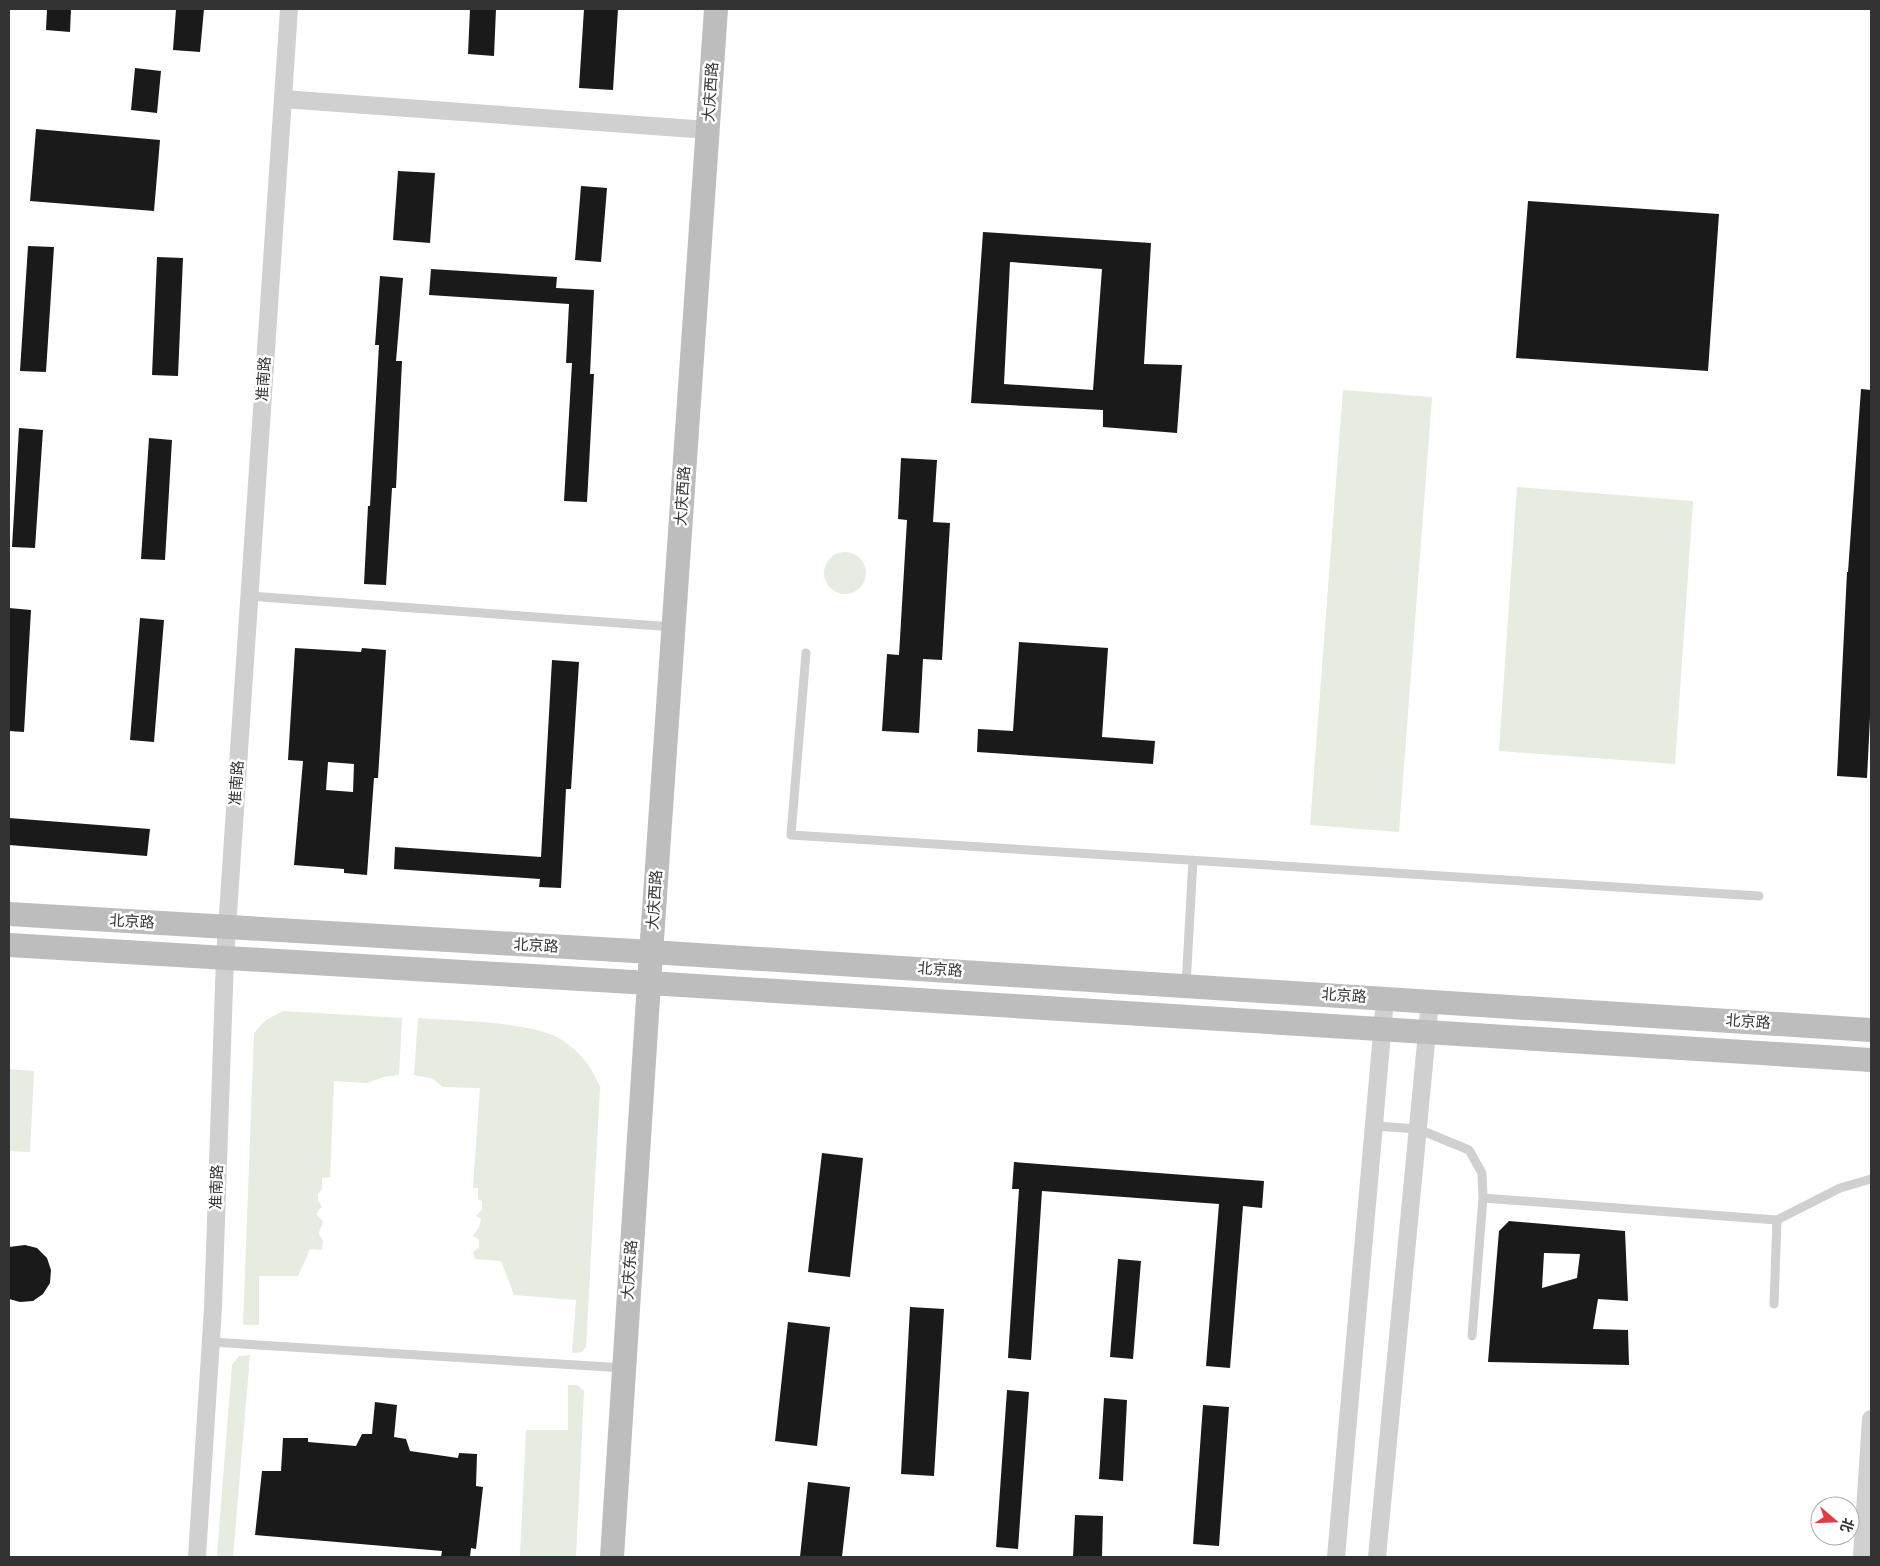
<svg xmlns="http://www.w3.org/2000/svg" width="1880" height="1566" font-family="'Source Sans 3','Noto Sans SC',sans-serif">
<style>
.green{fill:#e6ecdf}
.building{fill:#1a1a1a;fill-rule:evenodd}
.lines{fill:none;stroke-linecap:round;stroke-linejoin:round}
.lane{stroke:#d0d0d0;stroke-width:9}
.street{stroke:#d0d0d0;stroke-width:18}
.secondary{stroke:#bdbdbd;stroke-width:24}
.labels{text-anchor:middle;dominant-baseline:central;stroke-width:5;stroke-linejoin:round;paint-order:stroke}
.street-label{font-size:15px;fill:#333;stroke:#fff}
</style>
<rect width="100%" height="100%" fill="#fff"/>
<!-- green -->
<path class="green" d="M1343,390L1432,397L1399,832L1310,825Z
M1517,487L1693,501L1675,764L1499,751Z
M824 573a21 21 0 1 1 42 0a21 21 0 1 1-42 0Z
M283,1011L402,1018L399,1075L384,1077L367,1083L334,1081L330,1177L322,1178V1189L318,1194V1200L322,1207L318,1210L317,1215L323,1221C322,1229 315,1232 323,1240L322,1250L310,1249L298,1276H259V1325H243L254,1033L266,1020Z
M418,1018C455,1021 532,1021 562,1040C580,1052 592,1067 600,1087L586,1347L582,1352L572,1353L576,1300L514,1295L501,1261L475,1259L473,1252L479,1247V1240L473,1236L479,1227L481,1219L476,1216L482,1210V1201L478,1199V1188H473L480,1088L443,1087L433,1079L414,1075Z
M9,1069L34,1071L30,1152L9,1151Z
M250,1355L233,1557H219L217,1555L232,1365L239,1356Z
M568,1385H577L584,1391L576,1557L520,1556L526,1430H568Z"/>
<!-- building -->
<path class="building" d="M47,9H71L70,32L46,30Z
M176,9H204L200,52L173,50Z
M470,9H496L494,56L468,54Z
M584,9H618L613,90L579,88Z
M135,68L161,71L157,113L131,110Z
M36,129L160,140L154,211L30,201Z
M398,171L435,173L430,243L393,240Z
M581,186L607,188L601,262L575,260Z
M1528,201L1719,214L1708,371L1516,358Z
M983,232L1151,243L1144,364L1182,365L1177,433L1103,427V410L971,403ZM1010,262L1102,269L1093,390L1004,384Z
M28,246L54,247L46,372L20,371Z
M157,257L183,258L178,376L152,375Z
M431,269L557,277L556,288L594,290L590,374H594L587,502L564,501L572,363H566L569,304L429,295Z
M380,276L403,278L396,361H402L396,488H392L386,585L364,584L368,506H370L379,345H375Z
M1861,389L1871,390V698L1867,778L1837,776L1847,572H1848Z
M19,428L43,430L35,548L12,547Z
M149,438L172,440L165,560L141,559Z
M901,458L937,460L933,522L950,523L942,660L923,659L919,733L882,731L887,654L899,655L907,520L898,519Z
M9,608L31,610L24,732L9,731Z
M140,618L164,620L154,742L130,740Z
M1019,642L1108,648L1102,737L1155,741L1153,764L977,752L978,729L1013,731Z
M295,648L361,652L362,648L386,650L378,778H374L367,875L344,873V869L294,865L303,761L288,760ZM328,762L354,764L353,792L326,790Z
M552,660L579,662L571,789H566L561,888L539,887L540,879L394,869L395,847L541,857Z
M9,818L150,829L147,856L9,845Z
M822,1153L863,1158L850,1277L808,1272Z
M1014,1162L1264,1181L1262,1208L1243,1206L1230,1368L1206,1366L1219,1204L1042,1191L1031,1360L1008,1358L1019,1189H1012Z
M1509,1221L1625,1231L1628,1301L1598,1299L1593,1329L1628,1330L1629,1365L1488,1362L1499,1231ZM1544,1253L1580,1254L1577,1278L1542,1288Z
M25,1245L37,1248L47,1258L51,1270L50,1283L43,1294L33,1301L20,1302L9,1299V1247Z
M1118,1259L1141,1261L1133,1359L1110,1357Z
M910,1307L944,1309L934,1476L901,1474Z
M788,1322L830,1327L817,1446L775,1441Z
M1007,1390L1029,1392L1018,1549L996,1547Z
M1104,1398L1127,1400L1123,1481L1099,1479Z
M375,1402L397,1405L394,1437L406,1439L410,1451L458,1458L459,1453L477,1454L476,1486L483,1487L476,1549L471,1548L470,1557H441L442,1551L255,1535L262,1471H281L283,1438H308V1442L356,1446L362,1434H372Z
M1203,1405L1229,1407L1219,1546L1193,1544Z
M808,1482L850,1487L842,1557H800Z
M1075,1515L1103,1516L1102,1557H1073Z"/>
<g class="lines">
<!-- lane -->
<path class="lane" d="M249,596L674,627
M806,653L791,835L1759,896
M1186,985L1193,860
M1375,1126L1418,1129L1469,1150L1482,1173L1483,1198L1472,1336
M1483,1198L1777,1220L1840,1188L1871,1179
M1774,1304L1777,1220
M211,1342L624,1368"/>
<!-- street -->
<path class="street" d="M283,99L708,130
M197,1557L213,1308L225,958L289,9
M1336,1557L1385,999
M1377,1557L1430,1001
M1862,1557L1871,1419"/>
<!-- secondary -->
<path class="secondary" d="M9,914L651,952L1871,1030
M9,945L649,983L1871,1060
M612,1557L649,983L716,9"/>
</g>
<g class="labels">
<!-- street labels -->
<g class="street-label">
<text transform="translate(711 92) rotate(-86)">大庆西路</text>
<text transform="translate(264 379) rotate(-86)">准南路</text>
<text transform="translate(683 496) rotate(-86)">大庆西路</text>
<text transform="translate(237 783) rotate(-86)">准南路</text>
<text transform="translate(655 900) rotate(-86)">大庆西路</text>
<text transform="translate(132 922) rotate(3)">北京路</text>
<text transform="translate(536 946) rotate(3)">北京路</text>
<text transform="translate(940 970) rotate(4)">北京路</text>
<text transform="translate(1344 996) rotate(4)">北京路</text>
<text transform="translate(1748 1022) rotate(4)">北京路</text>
<text transform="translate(217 1187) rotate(-88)">准南路</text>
<text transform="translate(630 1270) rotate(-86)">大庆东路</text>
</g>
</g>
<!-- border -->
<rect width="1880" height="1566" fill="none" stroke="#333333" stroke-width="20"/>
<!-- north arrow -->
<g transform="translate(1835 1521) rotate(109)"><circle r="24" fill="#ffffff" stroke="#adadad"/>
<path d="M0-4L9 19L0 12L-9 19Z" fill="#e63946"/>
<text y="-8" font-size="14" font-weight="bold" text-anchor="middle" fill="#333333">北</text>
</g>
</svg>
